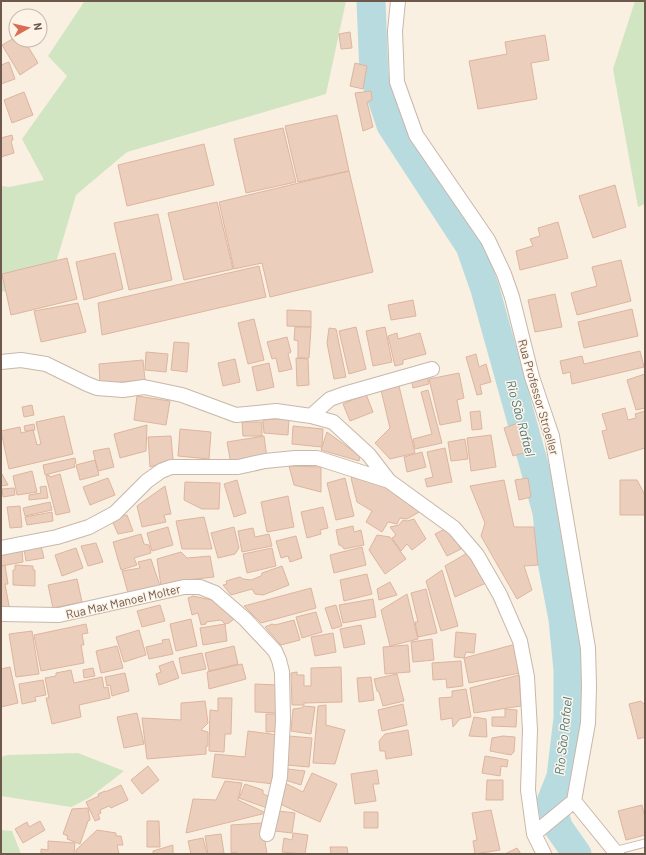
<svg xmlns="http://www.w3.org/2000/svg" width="646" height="855" font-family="Barlow,sans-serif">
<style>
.green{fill:#d1e5c2}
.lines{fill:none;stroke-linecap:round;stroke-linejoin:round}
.river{stroke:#b8dbe0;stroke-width:29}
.building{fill:#eccebc;stroke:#ddb59e}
.lane-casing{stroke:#c8b7aa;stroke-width:9}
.street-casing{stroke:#c8b7aa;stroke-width:16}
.lane{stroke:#fff;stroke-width:7}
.street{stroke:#fff;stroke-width:14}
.labels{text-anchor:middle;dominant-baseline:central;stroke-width:3;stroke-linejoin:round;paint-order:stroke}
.street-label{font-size:12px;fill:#6e574b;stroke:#fdf4e7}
.water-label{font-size:13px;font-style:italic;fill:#477780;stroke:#fdf4e7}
</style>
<rect width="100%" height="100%" fill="#f9f0e1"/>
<!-- green -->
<path class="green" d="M76,1H346L326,94L127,152L76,195L50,283L1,292V186L9,187L44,180L22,139L67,76L48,56L84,2Z
M635,1H645V204L638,207L613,69Z
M78,753L124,771L89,798L71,807L1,796V757L7,755Z
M1,830L12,831L21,854H1Z"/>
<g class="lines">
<!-- river -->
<path class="river" d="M371,1L374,75L391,125L470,246L485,289L547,512L552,562L563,619L568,670V718L561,777L551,802L558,827L577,854"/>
</g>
<!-- building -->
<path class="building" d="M350,32L352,48L341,49L339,34Z
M545,35L549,60L531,63L537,99L478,109L469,61L507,54L505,42Z
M16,37V40H24L38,63L20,75L2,45Z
M9,62L15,79L1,84V65Z
M355,63L367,66L363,89L350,86Z
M371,91L372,100L367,102L373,127L363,131L355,93Z
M24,92L33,115L12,123L4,100Z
M337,115L349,171L298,182L285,126Z
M283,128L296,182L246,193L234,139Z
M12,135L13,140L11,141L14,153L1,157V138Z
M204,144L214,185L127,206L118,165Z
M349,171L373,272L270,297L262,263L234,269L219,202Z
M615,185L626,227L593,238L579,196Z
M217,202L233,269L184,280L168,213Z
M158,214L172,280L129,290L114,223Z
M558,222L568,258L520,270L516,251L533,246L530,239L540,236L538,228Z
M115,253L123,289L84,300L76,262Z
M67,258L77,299L11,315L2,274Z
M621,260L631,301L577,315L571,293L597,286L592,267Z
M259,266L266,297L102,335L98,303Z
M555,294L562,327L535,332L528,300Z
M413,300L416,316L391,320L388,305Z
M78,303L86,332L41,342L34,311Z
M632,309L638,336L584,348L578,322Z
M287,310L311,311V327L287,326Z
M254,319L264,360L248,364L238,323Z
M295,327H311L309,358H298V341L294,340Z
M356,327L366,369L349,374L339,331Z
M385,327L392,362L373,366L366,331Z
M329,328L336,329L346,377L334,379L327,343Z
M397,333L398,339L420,333L426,354L403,360V364L395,366L388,336Z
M287,337L291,352L288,354L292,369L279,372L276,358L272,359L267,342Z
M174,342L189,343L187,372L171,370Z
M640,351L644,367L572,384L570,372L563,374L560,361L582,356L584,364Z
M146,352L168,354L166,372L145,370Z
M476,354L479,367L486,364L491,382L480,385L482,394L477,395L466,357Z
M296,358L308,359L309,385L297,386Z
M235,359L240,382L223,386L218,363Z
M143,360L145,380L100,384L99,364Z
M269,363L274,387L257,391L252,367Z
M459,373L464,398L457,400L461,421L440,425L429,379Z
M645,374V408L636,410L627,380Z
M427,375L429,384L413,388L411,379Z
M399,386L415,453L390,459L375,443L390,428L381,390Z
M428,390L442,443L415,449L413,439L432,434L421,392Z
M366,394L373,412L350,421L343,404Z
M137,396L170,401L166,425L134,420Z
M32,405L34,415L24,417L22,407Z
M625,408L628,420L636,418L635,414L645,411V448L609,459L602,431L607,430L602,414Z
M480,411L482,429L472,430L470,412Z
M64,416L73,454L9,469L1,431L20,427L21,433L33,430L37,445L41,444L36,422Z
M289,418L288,435L264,433L263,420Z
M242,422H262V436H243Z
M518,423L527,452L513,456L504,428Z
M34,424L35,430L25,431L24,426Z
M147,425L146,451L120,458L114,434Z
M293,426L323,429L322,447L292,444Z
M180,429L211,432L209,459L178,456Z
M327,432L360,456L359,461L321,450Z
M491,435L496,467L471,471L467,438Z
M171,436L173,460L150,467L148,437Z
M264,436L267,458L231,464L227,442Z
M465,439L468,459L451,461L448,442Z
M109,448L114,467L98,471L93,451Z
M445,448L452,482L427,487L425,479L433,477L427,452Z
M422,452L426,467L407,472L404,457Z
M75,458L76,463L74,464L75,467L45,475L43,465Z
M95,460L99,475L80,480L76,465Z
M289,466L321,467V492L294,485Z
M32,471L37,492L17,495L13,476Z
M1,474H2L8,485L1,486Z
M60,474L70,512L56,515L46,476L49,475L50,477Z
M353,476L367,481L368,479L402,492L421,511L407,519L400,518L397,524L388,522L382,532L366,522L372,511L357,502L351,478Z
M108,478L115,495L90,505L83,487Z
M345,478L354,516L336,520L327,483Z
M528,478L531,497L519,500L515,480Z
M237,480L246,513L234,517L224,484Z
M504,480L514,527H534L538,565L524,566L532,590L517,599L481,536L485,523L470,486Z
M620,480H637L645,495V515H620Z
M185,482L220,483L219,509H202L184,500Z
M46,486L48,498L29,500V495L41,493L40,487Z
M165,486L171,514L164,515L166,522L142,527L137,506Z
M14,488L15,495L3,497L2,489Z
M288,496L294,527L267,532L261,502Z
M50,502L52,510L25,516L23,508Z
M20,506L22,527L10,528L7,507Z
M323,507L328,528L320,530L321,534L307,538L301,512Z
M52,512L53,521L27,525L25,517Z
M127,515L133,531L118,534L111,518Z
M204,517L212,549H182L176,521Z
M414,519L426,539L412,550L407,544L401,551L392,538L396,535L390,527L399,525L403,520L407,521Z
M353,526L354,532L361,530L364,545L344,549L342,546L339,545L336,530Z
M168,527L173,545L152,551L147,533Z
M234,527L239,548L235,554L218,558L211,533Z
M449,527L461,549L447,556L435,534Z
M253,528L255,537L269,534L272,546L242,552L238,531Z
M141,534L144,544L149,545L151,553L134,558L137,565L121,570L113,542Z
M377,535L390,537L406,559L385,574L369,550Z
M296,536L302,558L290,562L288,556L281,558L276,541Z
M96,543L103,562L88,566L81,546Z
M41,546L44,558L26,561L24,549Z
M362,547L366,565L334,573L330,555Z
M76,548L83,568L62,576L55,555Z
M272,548L276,566L247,573L243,554Z
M22,551L23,562L1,566V554Z
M181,552L187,558L210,556L214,577L186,580L161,586L157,559Z
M469,552L486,583L455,597L445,566Z
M151,559L160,586L128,593L122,571L140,568L138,562Z
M5,565L8,584H5L10,611L1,610V566Z
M15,565L33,566V570H35V586L13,585V570H15Z
M282,566L289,585L263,595L255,594L252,589L231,595L223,585L227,584L226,581L240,577L243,579L251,580L261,576L262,573Z
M442,570L458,626L441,631L426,581Z
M367,574L372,594L344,601L340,580Z
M77,579L82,602L53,608L48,585Z
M390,582L397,595L379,600L377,589Z
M311,588L316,608L261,623L244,606Z
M426,589L437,633L418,637L415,622H418L411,593Z
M407,594L418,639L390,646L381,610Z
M193,596L212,600L218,603L234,619L229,623L225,624L221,620L206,622V624L201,625L198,613L192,615L188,598Z
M373,599L376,617L343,623L339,605Z
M160,605L165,621L142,627L137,611Z
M336,605L342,626L332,629L325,608Z
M316,612L322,632L302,638L296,617Z
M191,619L197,646L176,651L170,624Z
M294,620L300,640L281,645L265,627L272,624L275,625Z
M86,624L88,633L82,634L84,645H81L84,663L41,671L34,635Z
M225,624L227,641L203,645L200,628Z
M361,625L365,644L344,648L340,629Z
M139,630L146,655L124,662L116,637Z
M32,631L39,674L16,677L9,634Z
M456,632L476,634L474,653L466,652L464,658L454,657Z
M333,633L336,652L315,656L311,637Z
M169,639L173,654L149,659L146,647L163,643L162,640Z
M432,639L434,660L413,662L411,642Z
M516,644L520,673L469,683L464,658Z
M408,645L410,672L385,674L383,647Z
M117,646L123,668L101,673L96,651Z
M234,646L238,664L209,671L205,653Z
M202,653L206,669L182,674L179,658Z
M173,661L179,678L159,685L156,674L161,672L159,666Z
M461,661L463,686L447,688L446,679L433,680L432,663Z
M242,664L246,679L209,689L207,672Z
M10,667L18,703L1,707V669Z
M341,667L342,702L304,703V705H292L291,673L297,672V675H304V686H311V668Z
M93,668L95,676L84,678L83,670Z
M71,670L74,683L102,677L104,688L108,687L110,698L79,705L81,717L52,724L46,698H49L45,678L56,676V673Z
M125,673L129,691L112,696L110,685L107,686L105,677Z
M397,674L404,701L383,706L379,692L377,691L374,679Z
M519,675L521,706L474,713L470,688Z
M371,677L374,700L359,702L357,678Z
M43,680L46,695L35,697L36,701L22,704L19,684Z
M255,684L279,685L278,713L255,712Z
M466,689L471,717L460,719L453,727L452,718L441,720L439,698L452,697V691Z
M218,698H232L231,734H225L224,752L209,751L210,710L218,711Z
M205,701L208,723L201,730L208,732V746H206V754L147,759L142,718L181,720V703Z
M641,701L645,705V737L638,739L629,704Z
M403,704L407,725L382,731L378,710Z
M326,705V725L345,730L335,764L313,763L318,706Z
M304,706L315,707L311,734L291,731L293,709L301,708Z
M505,709L517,710L516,727L492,726V717H505Z
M137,713L144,744L124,748L117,717Z
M266,714H278L279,731L266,732Z
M474,717L486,719L487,737L469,736Z
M408,730L412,755L386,759L385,751H380L379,741L385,734Z
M248,731L279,735L274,784L212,777L215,754L245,757Z
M289,736L312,738L309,767L286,765Z
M503,736L515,737L514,752L511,755L490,751L492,738Z
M485,756L508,760L507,767L501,766L500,776L482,773Z
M148,766L159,780L142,794L131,780Z
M288,769L305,771L301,785L285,780Z
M377,770L379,784H373L376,801L355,804L351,774Z
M312,773L337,784L320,822L280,804L283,782L303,792Z
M487,780H503V800H486Z
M225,781L242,783L238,800L266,813L186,833L193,799L216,800Z
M245,784L263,790V794L271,797L267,808L239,798Z
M121,785L128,800L111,808L109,806L100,810L101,813L98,815L100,819L95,821L86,802L99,796L98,794L105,791V792Z
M642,805L645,818V835L626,840L618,811Z
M88,808L90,820L88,821L80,844L67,839L68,836L63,834L72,809Z
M491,810L500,850L475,854L473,841L477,840L472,813Z
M278,811L295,813L292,833L275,831Z
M364,812H378V828H364Z
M40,821L45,830L23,843L15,829L27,822L29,827Z
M147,821H159L160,847H147Z
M262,823L267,854H237V852L231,853V825Z
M97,830L116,833V836H121L123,845H117L119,854H76V850Z
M293,833L308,835L305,854L282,852L284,838L292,840Z
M221,834L224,853L208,854L205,836Z
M203,838L207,854H191L188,841Z
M48,841L75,843L74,854H41V849L48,850Z
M173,845V854H153V851Z
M330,847H347L348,854H331Z
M517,848L521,854H505Z"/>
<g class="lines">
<defs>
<path id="lane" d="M614,851L645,843"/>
<path id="street" d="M398,1L395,31L397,82L416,135L488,240L504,274L512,297L532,377L552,436L588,648L589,686L588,723L574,801L617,854
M1,362L21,360L46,364L87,384L97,388L123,390L144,387L182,395L236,415L276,411L311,416L333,422L369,455L389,481L454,528L477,555L500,595L520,641L527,677L530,730L528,790L534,834L544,854
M311,416L330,399L344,394L432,369
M1,548L57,537L89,527L115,513L147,481L161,471L171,467H238L265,461L295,458H317L389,481
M1,614L59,615L184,587H200L215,593L245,619L275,651L279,660L282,672L283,720L280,777L267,834
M534,834L574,801"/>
</defs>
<!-- lane casing -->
<use href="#lane" class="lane-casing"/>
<!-- street casing -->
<use href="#street" class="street-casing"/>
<!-- lane -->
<use href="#lane" class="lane"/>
<!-- street -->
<use href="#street" class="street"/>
</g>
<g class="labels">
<!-- street labels -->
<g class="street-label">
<text transform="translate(539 397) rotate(74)">Rua Professor Stroeller</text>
<text transform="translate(123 601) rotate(-13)">Rua Max Manoel Molter</text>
</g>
<!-- water labels -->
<g class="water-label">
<text transform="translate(521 418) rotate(75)">Rio São Rafael</text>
<text transform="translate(563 736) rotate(-84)">Rio São Rafael</text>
</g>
</g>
<!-- border -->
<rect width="646" height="855" fill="none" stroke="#6e574b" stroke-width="4"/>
<!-- north arrow -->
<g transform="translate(28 28) rotate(82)"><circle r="19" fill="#fdf4e7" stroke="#c4b5a9"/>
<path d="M0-3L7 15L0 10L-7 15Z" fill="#d86d52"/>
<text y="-6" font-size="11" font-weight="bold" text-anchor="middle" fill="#6e574b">N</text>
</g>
</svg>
